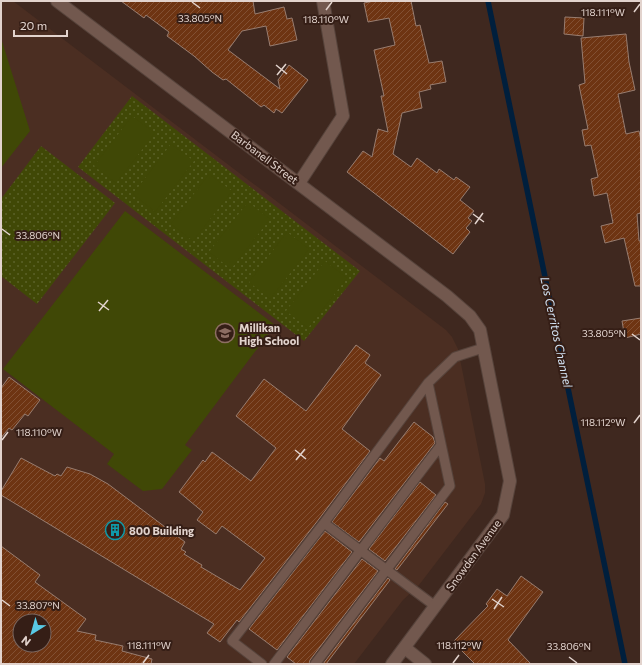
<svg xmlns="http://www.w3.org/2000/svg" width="642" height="665" font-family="Commissioner,sans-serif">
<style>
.built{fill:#4b2e22;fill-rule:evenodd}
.grass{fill:url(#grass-dots)}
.pitch{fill:#404806}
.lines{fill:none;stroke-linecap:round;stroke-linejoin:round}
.stream{stroke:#001f3d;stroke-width:5.5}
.building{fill:url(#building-hatch);stroke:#987d70;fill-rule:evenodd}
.lane-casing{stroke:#56433b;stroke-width:11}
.street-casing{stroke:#56433b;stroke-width:14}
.secondary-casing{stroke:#56433b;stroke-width:14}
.lane{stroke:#72584e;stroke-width:9}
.street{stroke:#72584e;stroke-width:12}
.secondary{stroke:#72584e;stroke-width:12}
.ticks{fill:none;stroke:#e2d3cd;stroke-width:1.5}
.labels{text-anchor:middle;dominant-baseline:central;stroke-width:4;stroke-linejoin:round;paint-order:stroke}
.street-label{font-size:11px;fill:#e2d3cd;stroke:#351e16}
.poi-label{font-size:11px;font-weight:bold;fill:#e2d3cd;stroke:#351e16;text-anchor:start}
.water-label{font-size:12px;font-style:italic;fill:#d3e3f4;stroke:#351e16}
.ticks-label{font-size:10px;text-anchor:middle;fill:#e2d3cd;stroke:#351e16;stroke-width:4;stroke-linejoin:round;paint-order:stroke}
</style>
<defs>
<pattern id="grass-dots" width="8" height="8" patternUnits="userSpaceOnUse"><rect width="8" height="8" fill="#404806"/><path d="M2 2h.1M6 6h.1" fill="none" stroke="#5b6229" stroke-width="1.8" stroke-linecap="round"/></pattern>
<pattern id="building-hatch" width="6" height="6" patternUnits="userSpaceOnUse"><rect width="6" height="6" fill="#6e3412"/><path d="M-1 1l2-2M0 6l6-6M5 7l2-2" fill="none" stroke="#825033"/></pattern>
</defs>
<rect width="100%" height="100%" fill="#3f281f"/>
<!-- built -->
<path class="built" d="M1,1H13L446,330L452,337L458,349L485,484V493L481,504L419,585L403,600L354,664H1ZM20,621H44V645H20Z"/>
<!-- grass -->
<path class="grass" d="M132,96L360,271L304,341L78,167Z
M41,146L115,203L37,304L1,276V199Z"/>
<!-- pitch -->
<path class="pitch" d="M1,38L30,131L1,168Z
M132,116L155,133L116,183L94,166Z
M171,144L194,161L155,212L133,194Z
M209,174L232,191L193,241L171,224Z
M248,202L270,219L231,269L209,252Z
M125,211L275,325L185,445L192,450L162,489L143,491L107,464L114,454L3,369Z
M287,232L309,249L270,299L249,282Z
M325,261L347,278L308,328L286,311Z"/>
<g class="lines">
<!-- stream -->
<path class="stream" d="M488,1L625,664"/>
</g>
<!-- building -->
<path class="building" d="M121,1H253L255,14L284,7L287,19L292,18L297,40L270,46L266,26L242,31L228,50L280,89L278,80L289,65L308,80L282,113L276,109L274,113L264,105L261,107L226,79L223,80L212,72L194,56L167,36L169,32L146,15L144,18Z
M374,1H411L416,26L420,25L429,63L442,61L446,82L430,85L431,89L419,92L422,108L402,113L393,154L411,167L417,158L437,173L439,169L454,180L456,177L470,187L460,200L474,211L468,218L472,221L466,228L470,232L453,254L347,172L363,151L372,157L378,129L388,132L381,96H384L374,50L395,45L389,18L368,22L364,3Z
M565,17L584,18L583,36L564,34Z
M626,34L629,62L635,90L618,94L626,134L639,131L641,141V213L637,214L639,241H641V286H635L624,238L605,243L601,226L613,223L607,193L594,196L591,179L598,177L591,145L585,146L582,130L588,129L579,85L585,83L581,38Z
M641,318V334L625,338L622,321Z
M356,345L370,355L365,363L381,375L342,429L370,451L319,519L239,622L237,620L220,642L207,633L214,624L1,495V491L21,458L55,476L57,474L61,476L67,467L90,474L108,484L185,542L181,549L186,552L184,554L202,565L201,567L240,590L265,558L222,526L216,534L197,520L203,512L179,492L203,460L205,462L212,452L251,481L276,448L236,416L264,379L306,411Z
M9,377L40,400L28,416L25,414L12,430L9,428L1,438V388Z
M414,422L433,437L435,443L359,542L332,522L380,458L384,461Z
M420,482L436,495L385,561L369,549Z
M445,502L448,504L397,570L395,569Z
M325,531L352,552L277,650L249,629Z
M1,546L40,575L35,582L86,619L77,631L96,635L95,640L123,646L122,651L152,659L151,664H1ZM20,621H44V645H20Z
M362,559L378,571L310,660L309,664H296L287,657Z
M521,576L543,592L508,640L531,664H475L453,642L488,606L486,604L497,589L507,596Z
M388,578L390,580L326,664H323Z"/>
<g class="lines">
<defs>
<path id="lane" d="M324,523L435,606
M262,664L232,641L324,523L428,383L455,357L483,348
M274,664L441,445
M315,664L450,486L428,383"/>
<path id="street" d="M299,183L343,116L323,1
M405,648L425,664"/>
<path id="secondary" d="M57,1L447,296L470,316L480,330L510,481L503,515L392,664"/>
</defs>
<!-- lane casing -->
<use href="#lane" class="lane-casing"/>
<!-- street casing -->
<use href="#street" class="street-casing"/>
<!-- secondary casing -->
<use href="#secondary" class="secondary-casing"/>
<!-- lane -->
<use href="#lane" class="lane"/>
<!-- street -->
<use href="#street" class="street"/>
<!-- secondary -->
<use href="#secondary" class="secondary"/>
</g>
<!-- ticks -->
<path class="ticks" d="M192,2L200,8M326,10L332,2M634,12L640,4M276,65L287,74M277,75L286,64M473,214L484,222M475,224L483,213M2,229L10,235M98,302L109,310M99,311L108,300M632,334L640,340M634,423L640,415M2,440L8,432M295,450L306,459M296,460L305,449M492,599L504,607M2,600L10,606M494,609L502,597M569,657L577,663M143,663L149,655M453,663L459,655"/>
<!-- icons -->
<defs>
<symbol id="school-ring" viewBox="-11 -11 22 22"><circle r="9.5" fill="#351e16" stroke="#8d6e63" stroke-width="1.5"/><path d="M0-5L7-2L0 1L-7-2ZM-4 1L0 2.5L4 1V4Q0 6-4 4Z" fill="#8d6e63"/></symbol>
<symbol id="building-ring" viewBox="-11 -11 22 22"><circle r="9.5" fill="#351e16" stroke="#0f9aa8" stroke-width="1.5"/><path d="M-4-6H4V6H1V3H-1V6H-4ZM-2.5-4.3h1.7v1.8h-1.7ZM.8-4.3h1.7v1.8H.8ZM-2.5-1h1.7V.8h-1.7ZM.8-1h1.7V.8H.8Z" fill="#0f9aa8"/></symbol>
</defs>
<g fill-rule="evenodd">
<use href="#school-ring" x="214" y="322" width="22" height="22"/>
<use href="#building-ring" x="104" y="519" width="22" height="22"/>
</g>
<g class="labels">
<!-- street labels -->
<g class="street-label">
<text transform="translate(265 157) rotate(37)">Barbanell Street</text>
<text transform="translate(473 555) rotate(-54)">Snowden Avenue</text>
</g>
<!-- poi labels -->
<g class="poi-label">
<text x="239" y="327">Millikan<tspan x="239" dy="13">High School</tspan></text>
<text x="129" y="530">800 Building</text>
</g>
<!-- water labels -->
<g class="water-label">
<text transform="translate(557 332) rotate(78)">Los Cerritos Channel</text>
</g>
</g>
<g class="ticks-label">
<text x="603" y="16">118.111°W</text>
<text x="200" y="22">33.805°N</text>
<text x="326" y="23">118.110°W</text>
<text x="38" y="239">33.806°N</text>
<text x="604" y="337">33.805°N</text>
<text x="603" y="426">118.112°W</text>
<text x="39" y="436">118.110°W</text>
<text x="38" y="609">33.807°N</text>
<text x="149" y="649">118.111°W</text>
<text x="459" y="649">118.112°W</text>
<text x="569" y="650">33.806°N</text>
</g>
<!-- border -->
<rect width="642" height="665" fill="none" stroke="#e2d3cd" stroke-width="4"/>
<!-- north arrow -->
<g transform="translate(32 633) rotate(217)"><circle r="19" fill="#351e16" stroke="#7a665f"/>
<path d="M0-3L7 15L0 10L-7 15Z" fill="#58c9e4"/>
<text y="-6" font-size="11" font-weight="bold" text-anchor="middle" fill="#e2d3cd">N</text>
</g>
<!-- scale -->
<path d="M14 30v6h53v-6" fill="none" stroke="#e2d3cd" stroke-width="2"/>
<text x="20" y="30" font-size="12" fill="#e2d3cd" stroke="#351e16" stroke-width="3" paint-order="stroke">20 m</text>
</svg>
